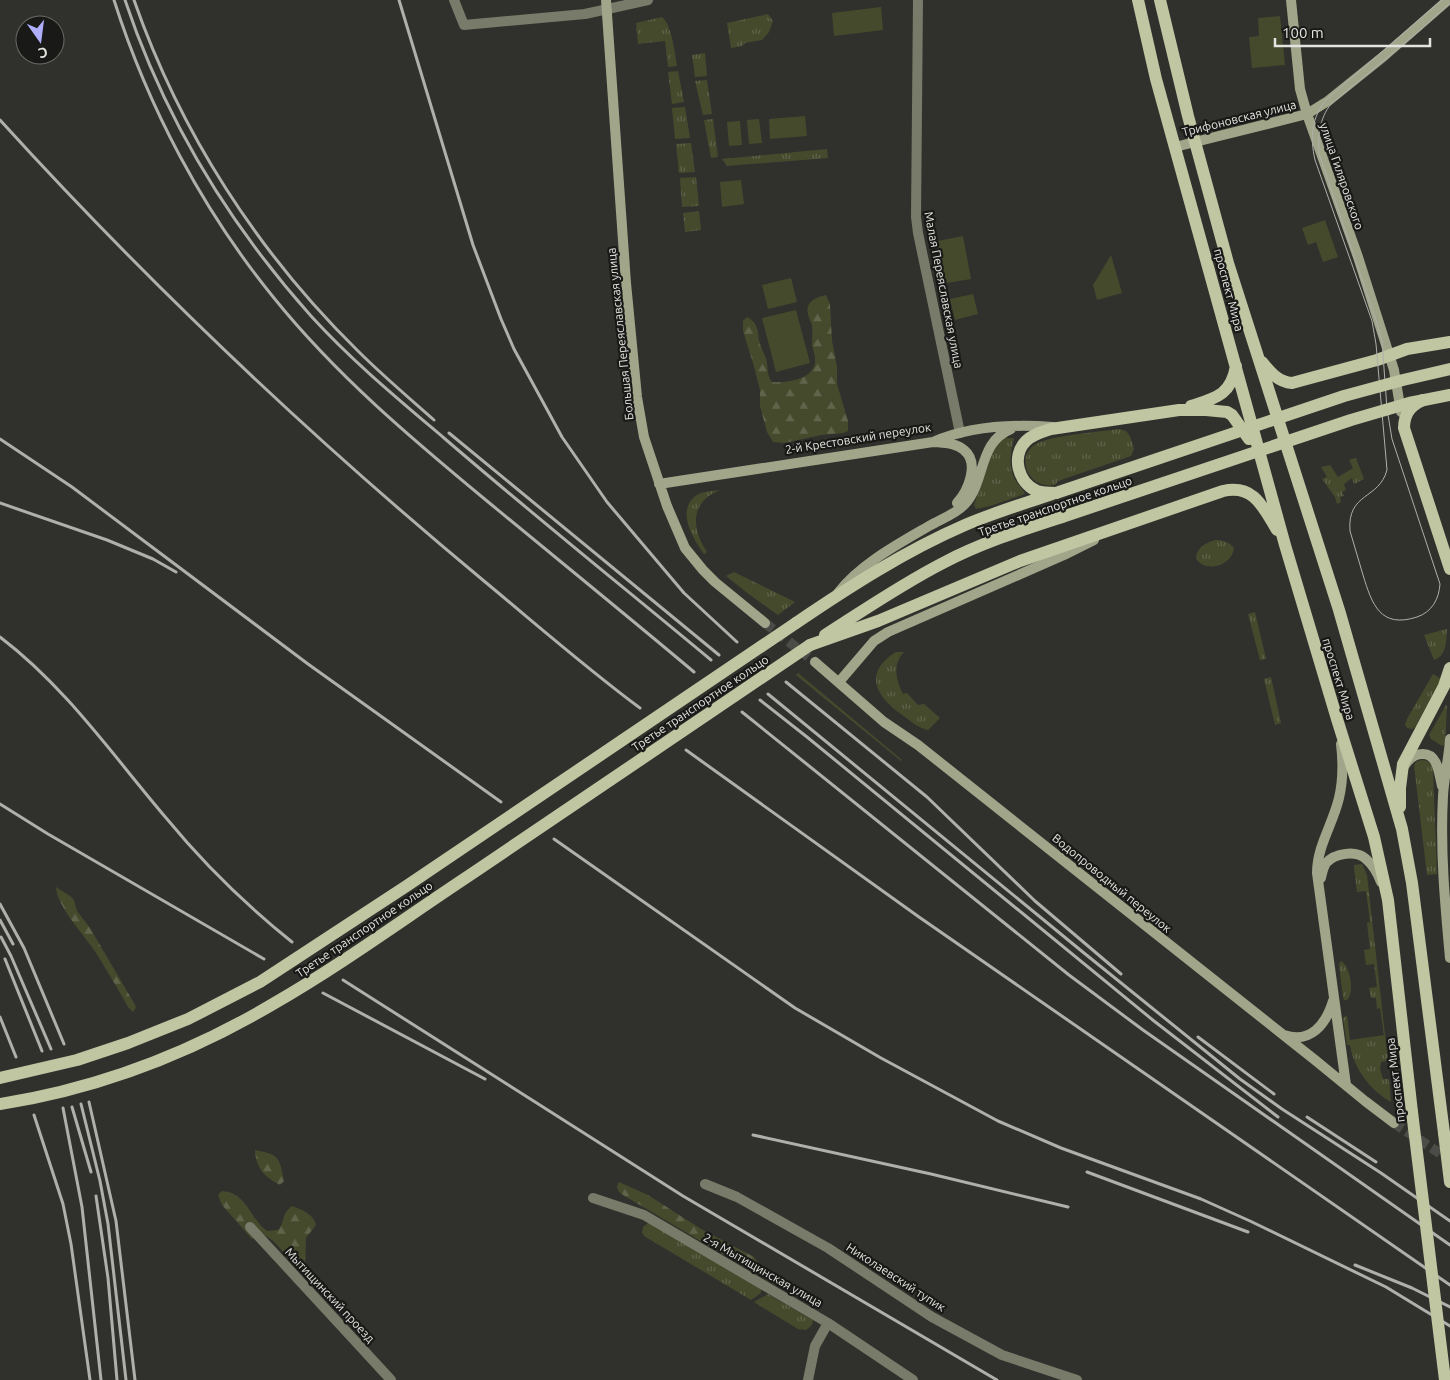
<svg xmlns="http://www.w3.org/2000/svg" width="1450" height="1380" font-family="Ubuntu,sans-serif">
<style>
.grass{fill:url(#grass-tufts)}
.forest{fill:url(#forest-firs)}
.park{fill:#464a2d}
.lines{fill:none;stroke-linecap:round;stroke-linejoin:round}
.secondary-tunnel{stroke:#4b4c47;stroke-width:10;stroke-dasharray:10 5;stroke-linecap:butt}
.street{stroke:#787b6a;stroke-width:10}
.secondary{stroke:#a1a58a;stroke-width:10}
.primary{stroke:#c0c5a2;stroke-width:12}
.tram{stroke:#afafab;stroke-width:1}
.rail{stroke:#afafab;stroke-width:3}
.primary-bridge{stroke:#c0c5a2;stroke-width:12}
.labels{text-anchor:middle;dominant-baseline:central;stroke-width:4.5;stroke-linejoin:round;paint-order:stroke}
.street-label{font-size:12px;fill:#e3e3e0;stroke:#191917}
</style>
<defs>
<pattern id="grass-tufts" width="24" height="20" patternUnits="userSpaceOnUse" patternTransform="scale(1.25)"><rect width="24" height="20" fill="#464a2d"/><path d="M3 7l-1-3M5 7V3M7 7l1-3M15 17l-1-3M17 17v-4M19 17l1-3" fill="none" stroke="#61644b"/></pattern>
<pattern id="forest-firs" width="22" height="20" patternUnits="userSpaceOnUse" patternTransform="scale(1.25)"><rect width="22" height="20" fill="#464a2d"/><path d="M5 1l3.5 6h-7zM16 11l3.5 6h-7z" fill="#61644b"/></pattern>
</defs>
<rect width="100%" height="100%" fill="#30312c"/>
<!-- grass -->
<path class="grass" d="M768,14L773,21L769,32L762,40L745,43L742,46L731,48L727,23Z
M662,17C672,25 675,54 677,66L668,67L665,41L638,44L636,23Z
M705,53L707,76L695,77L692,55Z
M678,71L684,102L672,104L668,72Z
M707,80L712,114L703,115L695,81Z
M685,107L690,138L675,139L672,108Z
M713,119L718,157L711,158L704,120Z
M691,143L695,172L679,173L676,144Z
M827,149L828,158L727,166L722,159Z
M696,177L699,206L682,207L680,178Z
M699,211L701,230L685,232L683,213Z
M1119,429L1126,431L1130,436L1134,449L1131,456L1058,481L1055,485C1027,490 1015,455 1036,444C1052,435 1099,432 1119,429Z
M1003,438H1014C1011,452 1008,464 1014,478C1017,484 1023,489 1025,494L990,506L976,509L974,505L994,449Z
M1356,458L1364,479L1354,484L1352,478L1344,484L1346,490L1342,492L1344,496L1340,497L1341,502L1337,504L1335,497L1322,479L1327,477L1321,467L1330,465L1338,477L1353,468L1349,460Z
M720,490C690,502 691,528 707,552L704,554C693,539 675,510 697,495C703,491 713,491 720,490Z
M1215,540C1223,540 1229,542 1234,548C1232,566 1206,573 1196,559C1196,548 1205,543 1215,540Z
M734,572L795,602L778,615L750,595L726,576Z
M1255,612L1266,659L1260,660L1248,614Z
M1447,629C1446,642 1447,655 1434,660L1424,635Z
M896,652H904C892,665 896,679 903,694L907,693L918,705L924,704L940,718L928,730C919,728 913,723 905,717C877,698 861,674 896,652Z
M798,673L902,760L901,761L796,675Z
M1433,674L1441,679L1415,727L1412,729L1407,728L1405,725L1407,719Z
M1271,677L1281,723L1275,725L1264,679Z
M1446,705L1447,706L1445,744L1442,746L1431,739L1429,735Z
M1421,760C1428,760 1431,763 1433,769L1437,874L1427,875L1415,774L1414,766L1416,762Z
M1362,864L1367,875L1388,1061L1381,1062L1380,1069L1383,1079H1389L1391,1102C1370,1090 1354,1069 1350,1045H1347L1343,1018L1347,1015L1350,1040L1384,1035L1380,1008L1377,1009L1376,998H1371L1369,988L1377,987L1374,964L1366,965L1364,950L1370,949L1367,923L1370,922L1366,891L1357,892L1354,867V865Z
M1341,961C1350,965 1355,993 1347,1000H1344L1343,997L1339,964Z
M648,1223L653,1224L761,1288V1293L751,1300L644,1236L642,1232L643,1227Z
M768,1294L811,1319L813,1320L812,1325L806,1330L798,1329L754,1302Z"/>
<!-- forest -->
<path class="forest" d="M826,295L830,304L832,341L837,367V384L848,421V431L843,433L821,435L784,443L773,442L767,432L760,406V390L753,363L743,331V321L747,317C760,324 757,332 760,344C762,351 766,356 767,363C768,371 767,375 772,382C786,383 812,380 815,363C816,358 813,350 812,345C812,338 813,331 812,325C810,319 806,313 808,307C810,299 819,297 826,295Z
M56,887L70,896L74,900L77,911L90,928L134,1003L136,1007L133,1012L128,1007C117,988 106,968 94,950C84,935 56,905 56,887Z
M255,1150C280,1155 279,1157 284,1181L280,1185C265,1177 256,1169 255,1150Z
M619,1182L648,1195L701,1229L754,1257L763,1270L785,1284L780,1287L775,1285L623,1195L619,1192L617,1187Z
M222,1191C247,1193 248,1216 267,1231L278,1230C286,1220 280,1216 292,1206C302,1210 314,1214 316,1225L306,1238L305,1270L300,1271C287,1260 279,1241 262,1234L252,1239L222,1205L218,1195Z"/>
<!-- park -->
<path class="park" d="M881,7L883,30L834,36L832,13Z
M1280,16L1285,65L1252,68L1249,37L1259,36L1258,18Z
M805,116L807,136L770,139L769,119Z
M759,119L762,143L749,144L747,120Z
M740,121L742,145L729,146L727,122Z
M741,180L744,204L722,207L720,182Z
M1325,220L1338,257L1323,262L1316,242L1308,245L1302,228Z
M963,236L971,279L941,284L933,242Z
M1111,255L1122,293L1097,300L1093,285Z
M791,278L797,302L768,309L762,285Z
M973,294L978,314L955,320L950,299Z
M796,310L810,363L776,372L762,318Z"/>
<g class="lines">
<!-- secondary-tunnel -->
<path class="secondary-tunnel" d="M765,623L815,662
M1394,1123L1450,1160"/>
<!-- street -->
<path class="street" d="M454,0L464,25L585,14L648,0
M918,0L916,217L918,233L960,433
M705,1184L737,1197L828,1248L932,1317L1002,1355L1077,1380
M593,1198L644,1215L828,1323L913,1380
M250,1227L391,1380
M808,1380L815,1346L828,1323"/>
<!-- secondary -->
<path class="secondary" d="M606,0L626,283L637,397L644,437L667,506L685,548L703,570L715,582L765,623
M1291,0L1300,89L1307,114L1358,257L1394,370L1401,412
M1175,147L1307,114L1328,101L1384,56L1448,0
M934,442C944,443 956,443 964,450C980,463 968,491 957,503
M659,484L933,442C970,426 1014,424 1053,427
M838,593C859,565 898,544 929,526C941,519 956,514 965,504C986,481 978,442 1011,429
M815,662L884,722L918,745L1315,1060L1365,1101L1394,1123
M839,682L874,641L888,632L1064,555L1094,540
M1450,739C1449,758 1444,777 1443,796C1440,850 1445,904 1450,958
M1341,744C1343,761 1343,781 1339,798C1333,824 1317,846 1317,873L1346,1085
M1405,765C1409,759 1414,754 1422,754C1438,753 1439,774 1442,786
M1321,878C1322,873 1323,868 1326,863C1335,853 1356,850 1366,859C1373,865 1378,874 1381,882
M1284,1035C1311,1044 1326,1024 1333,1001"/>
<!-- primary -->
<path class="primary" d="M1138,0L1156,79L1285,545L1337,719L1374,837L1388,900L1412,1112
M1160,0L1188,116L1228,263L1339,610L1402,829L1412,883L1444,1133
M1262,362C1270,372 1278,382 1292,383L1377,360L1407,349L1450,342
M1423,400C1410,406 1404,414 1404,428L1450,569
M1191,406C1216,398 1231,395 1236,366
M1056,493C1050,493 1043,493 1037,491C1018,483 1011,456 1026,441C1033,434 1042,432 1051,429L1179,410H1206L1227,412L1232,415L1249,439
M796,623C849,587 905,551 965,525C993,513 1023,504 1052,494
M825,635C864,610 902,584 943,563C981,543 1022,530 1062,517
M810,645L878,621L1020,561L1223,491C1254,484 1263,507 1277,530
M1400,807V788L1403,764L1444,686L1450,668"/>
<!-- tram -->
<path class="tram" d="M1442,0L1327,99C1311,117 1310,138 1315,160L1372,321L1376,344L1387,470C1379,500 1347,492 1350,531C1354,546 1359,560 1363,575C1372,604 1380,629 1417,617C1432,612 1439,599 1440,584L1392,439L1387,409L1382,341L1377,323L1319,154C1318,136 1319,119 1331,104L1419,31L1450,3"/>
<!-- rail -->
<path class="rail" d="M114,0C148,107 203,211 274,298C336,375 412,439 487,501C556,558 625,614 694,672
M125,0C164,117 229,224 311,316C352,361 398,399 444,438C532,514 622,586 711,660
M134,0C180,132 258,253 358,351C382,375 408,397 434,420
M399,0L473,245L501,319L514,349L562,437L607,502L684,593L737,642
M0,120C150,285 313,439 484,581C536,624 586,668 640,708
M449,433L719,655
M0,439L72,487L308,664L501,802
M0,503L107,540L153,559L176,572
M0,637C66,687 114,757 167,819C204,864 246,905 292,942
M786,682L927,797L1035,901L1121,974
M768,694L1084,953L1240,1079L1282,1109L1381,1173L1450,1221
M760,700L807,737L1154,1021L1278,1117
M742,712L1069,975L1143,1030L1450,1245
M686,750L919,917L1450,1285
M0,804L48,834L264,959
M554,839L795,1008L881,1058L998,1121L1061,1148L1201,1199L1250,1221L1386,1287L1450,1326
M0,904L24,948L64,1044
M0,920L13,944
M1,937L11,956L51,1049
M5,959L42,1051
M343,980L683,1196L997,1380
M323,993L485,1079
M0,1017L16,1057
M1198,1037L1274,1094
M89,1102L116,1221L135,1380
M81,1104L100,1181L108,1224L126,1380
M72,1107L91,1172
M63,1108L82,1207L101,1380
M34,1115L63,1204L71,1244L90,1380
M1307,1117L1376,1162
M753,1135L931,1174L1068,1207
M1087,1172L1248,1232
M96,1196L108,1278L117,1380
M1355,1265L1412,1288L1450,1307"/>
<!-- primary-bridge -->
<path class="primary-bridge" d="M1056,493L1344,396L1403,380L1450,369
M1062,517L1351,420L1409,403L1450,395
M0,1078L77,1060L128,1043L188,1019L260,982L408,885L796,623
M0,1104C96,1089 190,1053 273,1004C341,965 405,918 470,875C584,799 697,722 810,645
M1412,1112L1445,1380
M1444,1133L1450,1182"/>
</g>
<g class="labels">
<!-- street labels -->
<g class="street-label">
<text transform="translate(1239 118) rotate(-14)">Трифоновская улица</text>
<text transform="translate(1342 176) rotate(71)">улица Гиляровского</text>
<text transform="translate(944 290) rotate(79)">Малая Переяславская улица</text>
<text transform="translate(1229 290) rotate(75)">проспект Мира</text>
<text transform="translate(620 334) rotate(-96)">Большая Переяславская улица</text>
<text transform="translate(858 438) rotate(-9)">2-й Крестовский переулок</text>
<text transform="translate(1055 506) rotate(-19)">Третье транспортное кольцо</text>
<text transform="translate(1339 679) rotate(73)">проспект Мира</text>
<text transform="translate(700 703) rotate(-34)">Третье транспортное кольцо</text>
<text transform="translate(1112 883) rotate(39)">Водопроводный переулок</text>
<text transform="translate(364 929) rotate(-34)">Третье транспортное кольцо</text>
<text transform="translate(1395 1080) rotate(-97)">проспект Мира</text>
<text transform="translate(763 1270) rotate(30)">2-я Мытищинская улица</text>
<text transform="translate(896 1277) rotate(33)">Николаевский тупик</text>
<text transform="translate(330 1295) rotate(47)">Мытищинский проезд</text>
</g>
</g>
<!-- north arrow -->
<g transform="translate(40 40) rotate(166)"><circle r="24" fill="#191917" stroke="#6a6a67"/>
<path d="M0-4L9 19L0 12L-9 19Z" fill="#aeaefb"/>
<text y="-8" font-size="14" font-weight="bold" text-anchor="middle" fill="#e3e3e0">С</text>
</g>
<!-- scale -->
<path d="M1275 38v8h155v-8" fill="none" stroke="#e3e3e0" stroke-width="2.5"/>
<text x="1282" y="38" font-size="15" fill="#e3e3e0" stroke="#191917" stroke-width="4" paint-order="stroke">100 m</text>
</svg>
